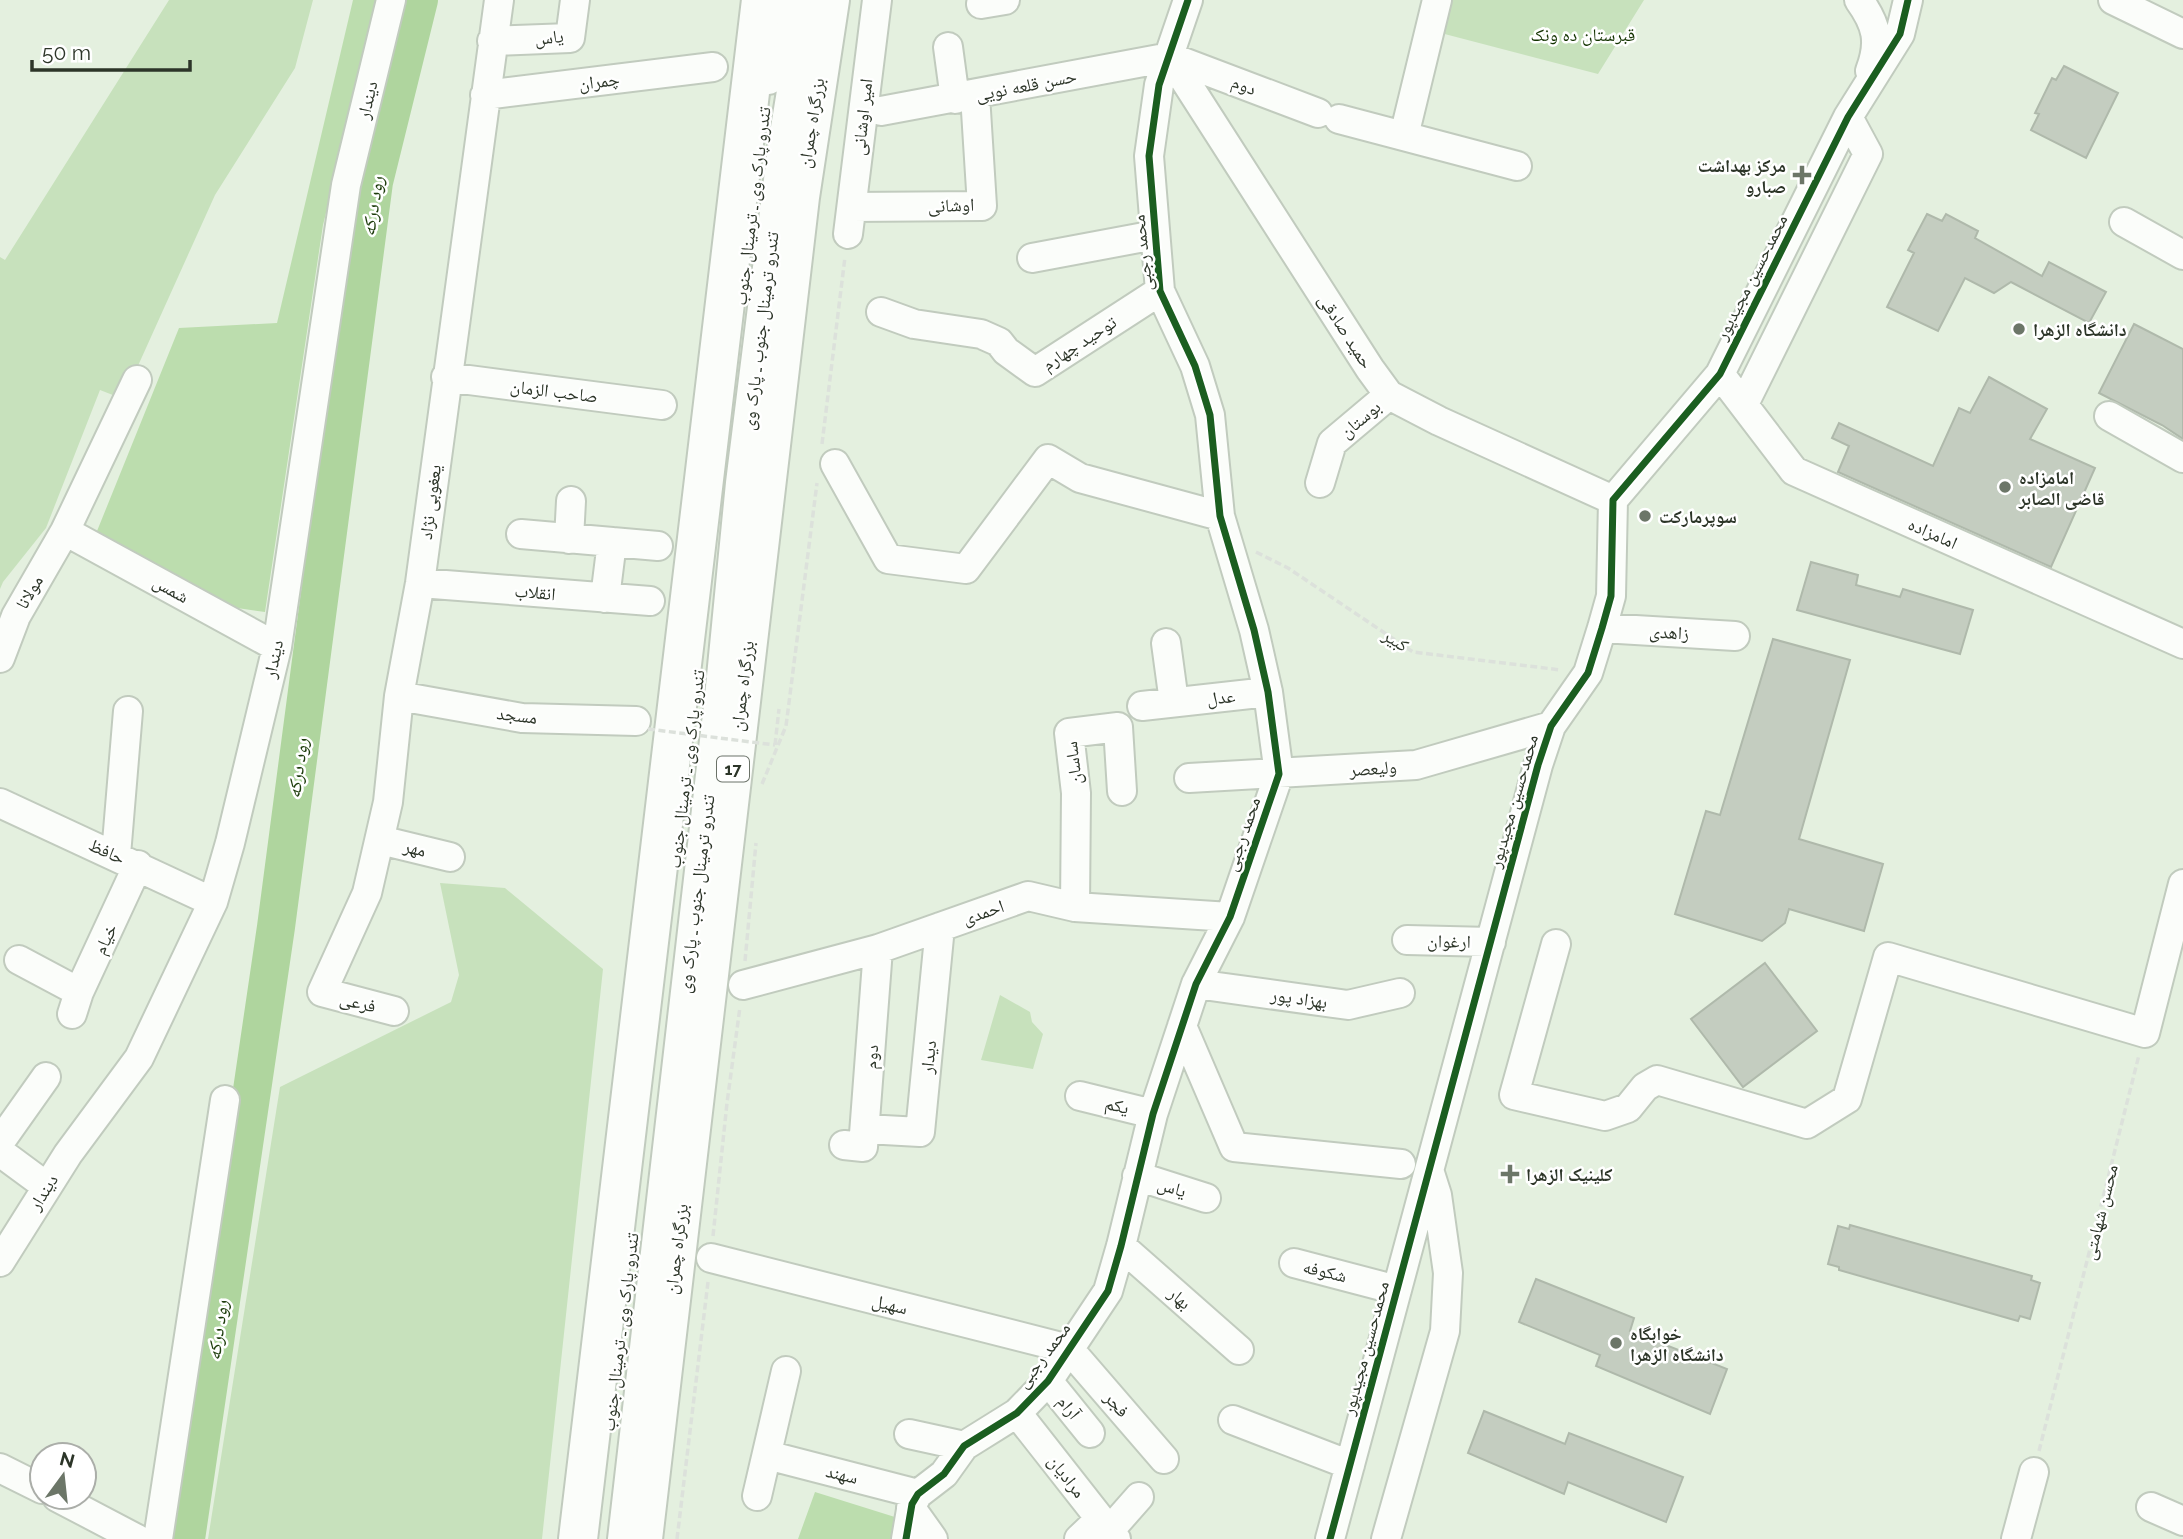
<svg xmlns="http://www.w3.org/2000/svg" width="2183" height="1539" font-family="Raleway,'Noto Naskh Arabic',sans-serif">
<style>
.green{fill:#c7e1bc}
.forest{fill:#bcddae}
.lines{fill:none;stroke-linecap:round;stroke-linejoin:round}
.river{stroke:#afd59e;stroke-width:38}
.building{fill:#c4cdc0;stroke:#afb9ab;stroke-width:2}
.minor-casing{stroke:#c1cbbe;stroke-width:32}
.highway-casing{stroke:#c1cbbe;stroke-width:42}
.path{stroke:#dce1db;stroke-width:3.5;stroke-dasharray:7 3.5;stroke-linecap:butt}
.minor{stroke:#fbfdfa;stroke-width:28}
.highway{stroke:#fbfdfa;stroke-width:38}
.path-bridge{stroke:#dce1db;stroke-width:3.5;stroke-dasharray:7 3.5;stroke-linecap:butt}
.cycleway-casing{stroke:#fff;stroke-width:11}
.cycleway{stroke:#1b5e20;stroke-width:7}
.poi-dot{fill:#6c7668;stroke:#fff;stroke-width:2.5}
.labels{text-anchor:middle;dominant-baseline:central;stroke-width:5;stroke-linejoin:round;paint-order:stroke}
.shield{fill:#fff;stroke:#6b7268;stroke-width:2}
.shield-label{font-size:16px;font-weight:bold;fill:#2c3528}
.park-label{font-size:18px;fill:#133300;stroke:#fff}
.street-label{font-size:18px;fill:#2c3528;stroke:#fff}
.poi-label{font-size:18px;font-weight:bold;fill:#2c3528;stroke:#fff;text-anchor:start}
.water-label{font-size:19px;font-style:italic;fill:#1c3c0a;stroke:#fff}
</style>
<rect width="100%" height="100%" fill="#e4f0df"/>
<!-- green -->
<path class="green" d="M169,0H313L295,68L215,195L123,399L100,390L46,528L3,582L0,589V257L5,260Z
M1447,0H1644L1598,74L1437,32Z
M440,883L505,888L603,969L542,1539H208L280,1087L451,1002L459,975Z
M1000,995L1030,1012L1032,1022L1043,1034L1033,1069L981,1060Z"/>
<!-- forest -->
<path class="forest" d="M353,0H379L323,225L265,612L237,608L93,541L179,328L277,323Z
M815,1492L898,1518L893,1539H798Z"/>
<g class="lines">
<!-- river -->
<path class="river" d="M186,1539L276,927L374,182L419,0"/>
</g>
<!-- building -->
<path class="building" d="M2064,66L2118,93L2086,158L2031,130L2039,114L2035,113L2052,78L2056,80Z
M1927,214L1942,221L1946,214L1978,231L1975,238L2042,276L2049,262L2106,292L2089,323L2011,282L1994,293L1965,278L1938,331L1887,307L1914,253L1908,250Z
M2134,324L2183,349V439L2162,425L2099,393Z
M1989,377L2047,409L2030,439L2095,468L2051,567L1838,472L1849,446L1832,438L1839,423L1933,466L1959,408L1970,413Z
M1811,562L1858,575L1856,585L1900,597L1903,589L1973,610L1960,654L1797,610Z
M1773,639L1850,660L1799,839L1883,864L1864,931L1789,909L1785,923L1762,941L1675,914L1706,811L1720,815Z
M1765,963L1817,1031L1743,1087L1691,1019Z
M1850,1225L2032,1276L2031,1280L2040,1283L2030,1319L2020,1316L2018,1321L1839,1270V1267L1828,1264L1838,1226L1849,1229Z
M1536,1279L1634,1318L1630,1331L1727,1369L1710,1414L1596,1366L1600,1355L1519,1322Z
M1484,1411L1565,1444L1569,1433L1683,1477L1666,1522L1568,1482L1564,1494L1468,1453Z"/>
<g class="lines">
<defs>
<path id="minor" d="M1859,0C1877,25 1881,42 1870,71
M2113,0L2183,34
M981,4L1005,0
M492,41L570,38L575,0
M948,47L955,99
M1170,57L1370,369L1389,395L1439,421L1613,500
M1170,57L1318,113
M769,80L782,0
M485,95L713,67
M881,111L1170,57
M1339,119L1517,166
M1404,136L1437,0
M852,207L982,206L975,95
M2124,222L2183,255
M848,234L877,0
M1032,258L1155,235
M881,312L914,324L981,334L999,342L1006,351L1035,372L1160,291
M1720,374L1794,471L2183,644
M446,377L662,405
M1744,404L1868,154L1848,117
M2109,416L2183,458
M835,464L888,559L966,569L1048,459L1080,478L1220,516
M1320,483L1332,443L1389,395
M65,531L277,647
M521,534L658,546
M569,539L571,501
M420,583L650,601
M605,598L612,542
M1602,628L1735,636
M1166,643L1174,702
M0,658L16,616L65,531L137,380
M399,696L522,718L636,721
M1142,706L1268,692
M1189,778L1416,765L1551,726
M0,803L213,902
M380,840L450,857
M116,855L128,711
M1075,907L1076,793L1069,733L1118,727L1122,791
M1407,940L1491,942
M1556,944L1514,1095L1605,1116L1628,1108L1645,1087L1657,1080L1807,1124L1847,1099L1888,957L2145,1033L2183,884
M19,960L79,992
M1196,984L1348,1005L1400,993
M743,985L878,949L1028,896L1075,907L1230,917
M394,1011L322,992L367,893L388,802L399,696L420,583L499,0
M72,1014L79,992L138,865
M1182,1026L1234,1147L1401,1164
M1080,1096L1153,1114
M866,1129L920,1132L940,927
M0,1142L46,1077
M844,1145L863,1147L878,949
M0,1152L46,1186
M1137,1176L1206,1198
M1121,1246L1239,1350
M711,1258L1069,1349
M0,1262L68,1154L139,1058L213,902L230,843L277,647L346,185L391,0
M1294,1263L1397,1290
M1069,1349L1164,1459
M1048,1381L1090,1433
M1017,1413L1116,1539
M1233,1420L1350,1465
M909,1434L964,1446
M767,1455L918,1494
M0,1468L42,1489
M757,1496L786,1371
M57,1497L137,1539
M2151,1507L2183,1521
M911,1508L933,1539
M1109,1531L1139,1497
M158,1539L225,1100
M622,1539L719,697L740,483L783,140L806,0
M906,1539L912,1504L918,1494L944,1474L964,1446L1017,1413L1048,1381L1108,1291L1121,1246L1153,1114L1196,984L1230,917L1279,774L1268,692L1254,630L1220,516L1210,415L1195,366L1160,291L1149,156L1159,85L1188,0
M1079,1539L1100,1519
M1330,1539L1538,765L1551,726L1588,673L1602,628L1611,596L1613,500L1720,374L1848,117L1900,34L1908,0
M1386,1539L1445,1331L1448,1273L1437,1195L1430,1173
M2016,1539L2034,1472"/>
<path id="highway" d="M578,1539L761,0
M643,1539L800,197L830,0"/>
</defs>
<!-- minor casing -->
<use href="#minor" class="minor-casing"/>
<!-- highway casing -->
<use href="#highway" class="highway-casing"/>
<!-- path -->
<path class="path" d="M822,444L845,257
M1256,552L1288,568L1413,652L1561,670
M775,745L779,709
M762,784L786,726L817,483
M745,961L756,843
M713,1236L727,1103L740,1007
M2039,1451L2139,1055
M677,1539L708,1282"/>
<!-- minor -->
<use href="#minor" class="minor"/>
<!-- highway -->
<use href="#highway" class="highway"/>
<!-- path-bridge -->
<path class="path-bridge" d="M648,729L775,745"/>
<defs>
<path id="cycleway" d="M906,1539L912,1504L918,1494L944,1474L964,1446L1017,1413L1048,1381L1108,1291L1121,1246L1153,1114L1196,984L1230,917L1279,774L1268,692L1254,630L1220,516L1210,415L1195,366L1160,291L1149,156L1159,85L1188,0
M1330,1539L1538,765L1551,726L1588,673L1602,628L1611,596L1613,500L1720,374L1848,117L1900,34L1908,0"/>
</defs>
<!-- cycleway casing -->
<use href="#cycleway" class="cycleway-casing"/>
<!-- cycleway -->
<use href="#cycleway" class="cycleway"/>
</g>
<!-- markers -->
<g class="poi-dot">
<path d="M1798.5 164.5h7v7h7v7h-7v7h-7v-7h-7v-7h7z"/>
<circle cx="2019" cy="329" r="7"/>
<circle cx="2005" cy="487" r="7"/>
<circle cx="1645" cy="516" r="7"/>
<path d="M1506.5 1163.5h7v7h7v7h-7v7h-7v-7h-7v-7h7z"/>
<circle cx="1616" cy="1343" r="7"/>
</g>
<g class="labels">
<!-- shield labels -->
<rect class="shield" x="717" y="756.5" width="32" height="25" rx="5"/>
<g class="shield-label">
<text x="733" y="769">17</text>
</g>
<!-- park labels -->
<g class="park-label">
<text x="1583" y="34">قبرستان ده ونک</text>
</g>
<!-- street labels -->
<g class="street-label">
<text transform="translate(549 37) rotate(-6)">یاس</text>
<text transform="translate(599 81) rotate(-7)">چمران</text>
<text transform="translate(1026 85) rotate(-11)">حسن قلعه نویی</text>
<text transform="translate(1244 85) rotate(21)">دوم</text>
<text transform="translate(367 100) rotate(-77)">دیندار</text>
<text transform="translate(862 117) rotate(-84)">امیر اوشانی</text>
<text transform="translate(811 123) rotate(-81)">بزرگراه چمران</text>
<text transform="translate(951 205) rotate(-2)">اوشانی</text>
<text transform="translate(752 206) rotate(-83)">تندرو پارک وی ـ ترمینال جنوب</text>
<text transform="translate(1142 253) rotate(-96)">محمد رجبی</text>
<text transform="translate(1751 277) rotate(-63)">محمدحسین مجیدپور</text>
<text transform="translate(760 331) rotate(-83)">تندرو ترمینال جنوب ـ پارک وی</text>
<text transform="translate(1346 331) rotate(57)">حمید صادقی</text>
<text transform="translate(1079 343) rotate(-33)">توحید چهارم</text>
<text transform="translate(554 391) rotate(7)">صاحب الزمان</text>
<text transform="translate(1360 419) rotate(-40)">بوستان</text>
<text transform="translate(430 502) rotate(-83)">یعغوبی نژاد</text>
<text transform="translate(1933 533) rotate(24)">امامزاده</text>
<text transform="translate(171 589) rotate(29)">شمس</text>
<text transform="translate(29 592) rotate(-60)">مولانا</text>
<text transform="translate(535 592) rotate(5)">انقلاب</text>
<text transform="translate(1669 632) rotate(3)">زاهدی</text>
<text transform="translate(1396 640) rotate(33)">کبیر</text>
<text transform="translate(273 659) rotate(-78)">دیندار</text>
<text transform="translate(742 686) rotate(-83)">بزرگراه چمران</text>
<text transform="translate(1221 697) rotate(-6)">عدل</text>
<text transform="translate(517 715) rotate(7)">مسجد</text>
<text transform="translate(1073 763) rotate(-97)">ساسان</text>
<text transform="translate(1373 768) rotate(-4)">ولیعصر</text>
<text transform="translate(686 769) rotate(-83)">تندرو پارک وی ـ ترمینال جنوب</text>
<text transform="translate(1513 801) rotate(-74)">محمدحسین مجیدپور</text>
<text transform="translate(1242 834) rotate(-71)">محمد رجبی</text>
<text transform="translate(415 848) rotate(14)">مهر</text>
<text transform="translate(107 851) rotate(24)">حافظ</text>
<text transform="translate(696 894) rotate(-83)">تندرو ترمینال جنوب ـ پارک وی</text>
<text transform="translate(983 912) rotate(-19)">احمدی</text>
<text transform="translate(105 939) rotate(-65)">خیام</text>
<text transform="translate(1449 941) rotate(1)">ارغوان</text>
<text transform="translate(1299 998) rotate(8)">بهزاد پور</text>
<text transform="translate(358 1002) rotate(14)">فرعی</text>
<text transform="translate(871 1057) rotate(-86)">دوم</text>
<text transform="translate(928 1057) rotate(-84)">دیدار</text>
<text transform="translate(1117 1105) rotate(13)">یکم</text>
<text transform="translate(1172 1187) rotate(17)">یاس</text>
<text transform="translate(43 1192) rotate(-58)">دیندار</text>
<text transform="translate(2100 1212) rotate(-76)">محسن شهامتی</text>
<text transform="translate(676 1249) rotate(-83)">بزرگراه چمران</text>
<text transform="translate(1325 1271) rotate(14)">شکوفه</text>
<text transform="translate(1180 1298) rotate(41)">بهار</text>
<text transform="translate(890 1304) rotate(14)">سهیل</text>
<text transform="translate(620 1332) rotate(-83)">تندرو پارک وی ـ ترمینال جنوب</text>
<text transform="translate(1365 1348) rotate(-75)">محمدحسین مجیدپور</text>
<text transform="translate(1043 1355) rotate(-53)">محمد رجبی</text>
<text transform="translate(1117 1404) rotate(49)">فجر</text>
<text transform="translate(1069 1407) rotate(51)">آرام</text>
<text transform="translate(842 1474) rotate(14)">سهند</text>
<text transform="translate(1067 1476) rotate(52)">مرادیان</text>
</g>
<!-- poi labels -->
<g class="poi-label">
<text x="1786" y="165" text-anchor="end">مرکز بهداشت<tspan x="1786" dy="21">صبارو</tspan></text>
<text x="2033" y="329">دانشگاه الزهرا</text>
<text x="2019" y="477">امامزاده<tspan x="2019" dy="21">قاضی الصابر</tspan></text>
<text x="1659" y="516">سوپرمارکت</text>
<text x="1526" y="1174">کلینیک الزهرا</text>
<text x="1630" y="1333">خوابگاه<tspan x="1630" dy="21">دانشگاه الزهرا</tspan></text>
</g>
<!-- water labels -->
<g class="water-label">
<text transform="translate(372 206) rotate(-81)">رود درکه</text>
<text transform="translate(297 768) rotate(-82)">رود درکه</text>
<text transform="translate(217 1330) rotate(-82)">رود درکه</text>
</g>
</g>
<!-- north arrow -->
<g transform="translate(63 1476) rotate(15)"><circle r="33" fill="#ffffff" stroke="#abaea9" stroke-width="2"/>
<path d="M0-5L12 26L0 18L-12 26Z" fill="#6c7668"/>
<text y="-10" font-size="19" font-weight="bold" text-anchor="middle" fill="#2c3528">N</text>
</g>
<!-- scale -->
<path d="M32 60v10h158v-10" fill="none" stroke="#2c3528" stroke-width="3.5"/>
<text x="42" y="60" font-size="21" fill="#2c3528" stroke="#ffffff" stroke-width="5" paint-order="stroke">50 m</text>
</svg>
